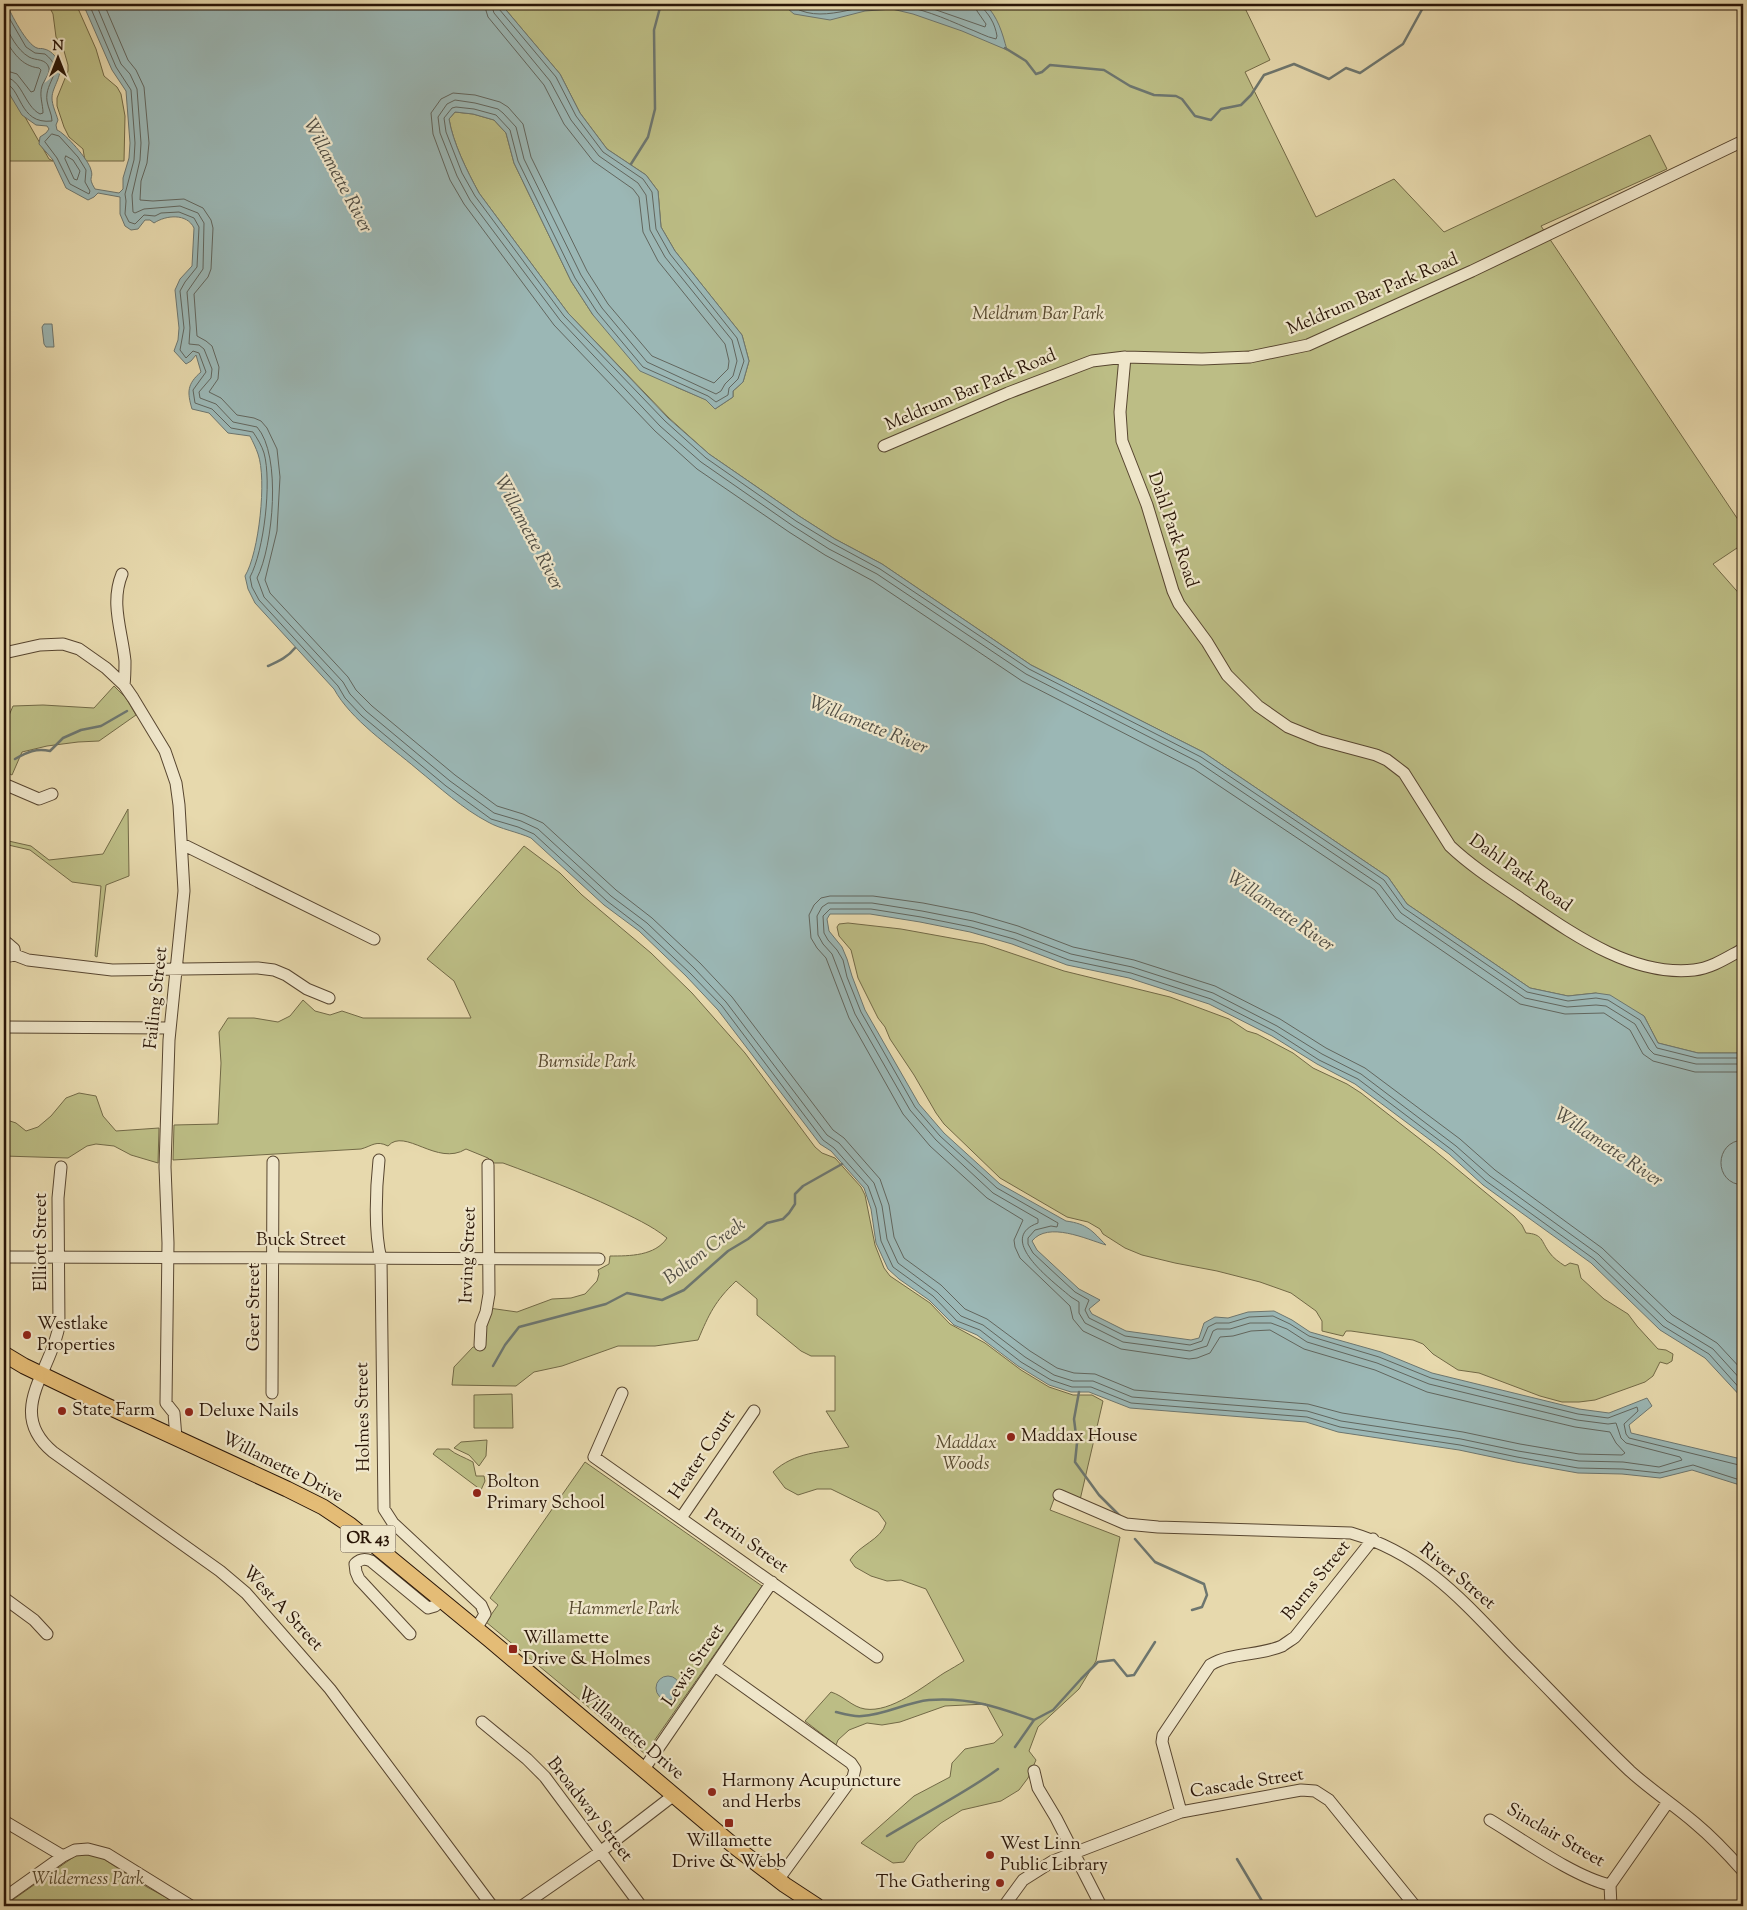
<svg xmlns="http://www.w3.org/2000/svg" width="1747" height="1910" font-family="'Sorts Mill Goudy',serif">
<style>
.green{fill:#bcbd85;stroke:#726946}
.water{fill:#9bb7b5;stroke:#6d766f}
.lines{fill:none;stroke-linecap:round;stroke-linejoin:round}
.shore{stroke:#62665e;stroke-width:1}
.stream{stroke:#6d766f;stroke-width:2.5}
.minor-casing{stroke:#584630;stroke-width:13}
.major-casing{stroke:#291507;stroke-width:17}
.minor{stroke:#efe6ca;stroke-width:11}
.major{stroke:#e4bc76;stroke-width:15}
.poi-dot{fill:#8f2418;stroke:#efe6ca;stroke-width:2}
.labels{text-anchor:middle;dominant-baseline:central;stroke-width:4.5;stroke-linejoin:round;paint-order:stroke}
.shield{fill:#efe6ca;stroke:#645442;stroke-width:1}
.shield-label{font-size:16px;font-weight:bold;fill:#291507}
.street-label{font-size:18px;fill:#291507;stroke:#efe6ca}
.park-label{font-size:18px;font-style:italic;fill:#55472d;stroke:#efe6ca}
.poi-label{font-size:18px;fill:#291507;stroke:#efe6ca;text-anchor:start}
.water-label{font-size:19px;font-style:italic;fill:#514e44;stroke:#efe6ca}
</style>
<rect width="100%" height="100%" fill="#e7d9ad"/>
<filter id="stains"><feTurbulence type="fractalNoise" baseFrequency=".004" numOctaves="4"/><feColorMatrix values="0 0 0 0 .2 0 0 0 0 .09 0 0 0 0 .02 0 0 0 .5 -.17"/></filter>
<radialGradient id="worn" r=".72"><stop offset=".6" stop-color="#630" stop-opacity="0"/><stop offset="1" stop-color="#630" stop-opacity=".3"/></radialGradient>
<!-- green -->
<path class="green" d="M44,4H76L96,49L104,76L117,87L121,94L125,116L124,161H85L83,149L69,137L64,127L57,106V98L68,71V65L64,51L56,37L53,14L50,8Z
M501,4H1243L1270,60L1245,72L1316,217L1394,179L1444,232L1650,135L1667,169L1541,226L1743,527V544L1713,564L1743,598V1053H1698L1658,1043L1644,1016L1596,993L1568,996L1530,988L1407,904L1388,877L1203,752L1031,665L882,564L835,539L799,516L709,454L669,418L568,313L479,193C467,171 453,143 449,119L455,112L473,114L494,120L506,133L514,163L571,281L593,315L676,387L707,400L715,409L733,397V391L743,382L749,361L742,335L675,251L661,227L658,191L646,175L607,149L580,113L560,74Z
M4,74L21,110L49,159L53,161H4Z
M114,686L126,698L136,715L99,741L78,742L47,746L22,752L12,775L4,771V727L13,706L43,705L94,708Z
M128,809L129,876L106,885L97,957L95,956L101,886L72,882L30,850L4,844V840L31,846L49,860L103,854Z
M524,846L560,873L582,895L651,953L692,993L745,1053L815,1147L822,1153L835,1158L861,1187L865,1195L875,1245L884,1268L890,1276L930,1303L950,1324L985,1343L1021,1370L1049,1387L1073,1395H1092L1103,1401L1080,1500L1057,1491L1050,1510L1120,1537L1096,1661L1079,1689L1038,1727L1029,1751L1036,1760L1028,1778L1019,1790L1001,1801L962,1810L941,1823L917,1843L904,1862L893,1863L861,1843L914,1796L950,1777L952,1763L965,1749L994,1743L1003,1735L986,1704L945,1706L900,1722L882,1725L867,1723L849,1730L838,1740L836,1745L805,1721L831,1692C844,1696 852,1707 865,1709C891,1713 924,1686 944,1673C951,1669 958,1665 964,1661L926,1589L901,1580L887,1581L871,1576L855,1567L850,1560C859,1545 881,1540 886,1523L878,1512L831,1489H817L798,1495L785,1488L773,1472C794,1452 822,1452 849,1447L826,1411H835V1356H811L801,1351L757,1315V1299L736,1281C715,1301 709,1314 698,1340L655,1346H618L562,1366L534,1372L516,1386L452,1385L454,1367L473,1347L484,1346L489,1308L517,1312L552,1299L571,1298L585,1294L597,1281L599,1274L598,1270L609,1264L610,1256C630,1256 655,1256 667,1238C651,1225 632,1217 614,1208C578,1191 541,1177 503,1163H493L488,1158L466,1149C437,1167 405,1127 388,1146C376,1140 372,1146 361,1149L173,1160L174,1125L218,1124L221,1063L219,1032L228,1018H254L278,1022L290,1016L303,1000L315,1011L330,1015L342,1011L363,1018H471L454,981L427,959Z
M848,923L901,929L984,944L1064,971L1170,997L1229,1019L1247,1031L1257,1034L1293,1053L1313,1068L1347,1084L1361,1093L1434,1150L1514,1216L1522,1225L1526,1233C1543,1234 1541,1241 1549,1252C1553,1258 1559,1262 1565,1266L1570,1263L1578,1265L1581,1278L1604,1299L1628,1314L1637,1326L1658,1349L1666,1350L1673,1354L1672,1361L1667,1364L1660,1362L1653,1376L1645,1382L1595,1400L1579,1402H1562L1540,1396L1479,1373L1458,1370L1433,1354L1423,1344L1413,1340L1351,1331H1346L1343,1336L1322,1331V1321L1316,1311L1291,1293L1260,1282L1217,1271L1175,1263L1142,1255L1125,1248L1103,1234L1100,1229L1088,1222L1067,1217L1000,1178L944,1124L936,1113L914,1075L890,1039L885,1027L878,1018L858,978L851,950L839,936L837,927L839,924Z
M79,1093L96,1096L103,1116L116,1131L159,1128L158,1163L131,1155L114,1146L96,1144L87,1146L68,1158L4,1156V1119L16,1123L26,1131L38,1127L51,1116L66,1098Z
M512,1394L513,1428H474V1395Z
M487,1440L486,1456L479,1466L469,1455L454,1448L461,1442Z
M437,1449H449C456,1455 464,1457 473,1462L476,1476H484L485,1481L481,1490L433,1454Z
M585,1462L762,1586L645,1754L486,1622L498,1605L490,1598Z
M87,1853L99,1856L147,1887L182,1906H4L75,1856Z"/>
<!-- water -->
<path class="water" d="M4,4H7C10,13 27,45 37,48C39,49 42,48 44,49C50,50 56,56 58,61C65,74 52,86 52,98C52,105 56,113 58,120L56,125L57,130C65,133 89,160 91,170C94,179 87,176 95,189L119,193L123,189V178L129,158L130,143L126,91L112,70L83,4H501L560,74L580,113L607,149L646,175L658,191L661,227L675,251L742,335L749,361L743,382L733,391V397L715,409L706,400L640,371L593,315L571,281L514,163L506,133L494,120L473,114L455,112L449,119C453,143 467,171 479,193L568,313L668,418L709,454L799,516L835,539L882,564L1031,665L1203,752L1388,877L1407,904L1530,988L1568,996L1596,993L1610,995L1644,1016L1658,1043L1698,1053H1743V1156L1739,1164L1743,1167V1399L1705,1358L1660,1330L1591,1263L1483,1185L1449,1154L1355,1084L1317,1064L1272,1036L1209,1004L1129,978L1067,965L1012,944L970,932L920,922L870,914H830L827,919L829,931L842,947L847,959L852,976L865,1010L919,1104L944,1133L1000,1184L1066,1221C1088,1224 1092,1231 1106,1245C1086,1239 1048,1221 1032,1241L1037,1250L1079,1289L1100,1300L1089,1309L1092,1314L1126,1331L1191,1340L1199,1338L1204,1323L1215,1317L1228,1318L1248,1312L1274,1311L1292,1320L1310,1332L1381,1352L1432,1373L1579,1409L1609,1413L1647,1398L1652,1406L1629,1425L1631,1433L1737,1458L1743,1462V1486L1692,1470L1660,1478L1622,1474L1578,1473L1516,1462L1459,1450L1338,1432L1306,1422L1130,1408L1089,1392H1071L1049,1385L1018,1366L977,1335L954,1325L929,1300L899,1279L888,1269L876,1243L871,1209L864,1188L831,1151L820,1144L718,1010L686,976L639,931L604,905L531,838C518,832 500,829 488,822C463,809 439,787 417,769C390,746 351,720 334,689L255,603L248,589L245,576C259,553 267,479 258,454C256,448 253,442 250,436L228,433L209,413L192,409C187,392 187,384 201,372L196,355L191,361L186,364L174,351L178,340L179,328L175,290L180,279L192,266L194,228C187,213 166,215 154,223L150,220H145L138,229L131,230L125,226L120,214V197L98,193L94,197L88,200L66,188L53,160L39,144L40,137L46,133L49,129L47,126L36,125L22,115L4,85Z
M782,4H985C998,17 1002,32 1007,50L962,31L913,14L892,9L865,11L830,20L794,14Z
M44,324H52L54,347H46L44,344L42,327Z
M656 1688a12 12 0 1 1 24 0a12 12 0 1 1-24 0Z"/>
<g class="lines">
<!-- shore -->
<path class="shore" d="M89,4L116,67L131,90L135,143L134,160L125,194L126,201L125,214L129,222L135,224L144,215L155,216L161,213L179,212L194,218L199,227L197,267L185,282L180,291L184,328L180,350L186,358L193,351L199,353L206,372L193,390L195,403L212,409L231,428L253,432C257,438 262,446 264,453C272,482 264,551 250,577L252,587L259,600L338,686L345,698L362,716L446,786L491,819L518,827L534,834L607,901L642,928L690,973L722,1006L823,1140L834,1148L868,1186L876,1208L881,1241L893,1267L933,1296L957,1321L980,1330L1021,1362L1051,1380L1072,1387H1091L1131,1403L1307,1417L1340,1427L1460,1445L1517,1457L1578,1468L1623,1469L1660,1473L1693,1465L1743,1481
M96,4L121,64L130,74L137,89L141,143L140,160L132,195L133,212L135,213L144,209L180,206L198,213L204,223L203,269L187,292L190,328L189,344L199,345L204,349L212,369L211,378L199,392L200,398L216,404L233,422L257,427C282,455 273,547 257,578L264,597L343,682L350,694L366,711L450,781L494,813L521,821L538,829L611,896L647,923L694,968L726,1002L827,1135L839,1143L874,1183L882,1206L887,1239L898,1263L937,1292L961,1316L983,1325L1025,1357L1054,1375L1073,1381H1093L1132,1397L1307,1411L1341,1421L1461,1439L1518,1451L1579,1461L1623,1462L1659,1467L1682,1460L1680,1457L1626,1443L1621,1438L1616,1423L1608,1424L1577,1420L1429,1384L1377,1363L1307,1342L1287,1329L1271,1323H1250L1230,1329H1217L1213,1331L1207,1346L1190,1351L1123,1342L1085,1323L1079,1313V1302L1071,1297C1055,1283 994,1239 1038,1223V1219L993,1193L936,1140L910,1110L855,1014L832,954L823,944L818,935L817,916L822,907L828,903H872L922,911L973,921L1016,933L1071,954L1132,967L1213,993L1277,1026L1322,1054L1361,1074L1456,1146L1490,1176L1598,1254L1667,1321L1713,1349L1743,1382
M104,4L128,60L136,70L144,87L149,143L147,163L141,181L140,200L153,201L184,199L203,208L211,220L213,228L211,269L208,277L194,294L197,336L206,341L212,346L219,367L218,379L209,392L221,398L237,415L254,418L261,421L267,428L277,449L280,477L277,531L265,580L270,593L348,677L356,690L372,706L455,775L497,806L523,814L543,823L616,890L652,918L700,963L732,997L833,1130L844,1138L880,1179L889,1205L894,1237L904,1258L941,1285L965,1309L987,1319L1030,1351L1057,1368L1074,1373L1095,1374L1134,1390L1308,1404L1342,1413L1463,1432L1520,1444L1579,1454L1622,1455L1625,1453L1616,1443L1610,1432L1575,1427L1427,1392L1375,1370L1304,1349L1270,1330L1251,1331L1233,1336L1220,1337L1210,1353L1197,1358L1189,1359L1121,1349L1083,1331L1073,1319L1070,1306L1020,1258L1015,1247L1014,1240L1023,1220L987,1198L930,1146L903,1114L849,1018L826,958L817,948L811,938L809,915L814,905L821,898L830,896H873L923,903L974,913L1018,926L1073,947L1134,960L1215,986L1280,1019L1326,1048L1365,1068L1460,1139L1495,1170L1602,1248L1672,1315L1717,1343L1743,1371
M484,4L488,17L544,85L564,124L593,161L633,189L639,197L643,232L658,261L725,344L729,361L728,369L714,383L652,356L608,304L587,271L531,157L523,124L508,107L500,102L475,95L453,93L441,99L431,113L433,134L450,180L464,204L554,325L655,431L697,469L789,532L825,555L873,581L1022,681L1194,769L1375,890L1396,919L1520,1004L1565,1014L1604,1013L1630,1030L1643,1054L1653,1061L1695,1072H1743
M491,4L494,13L550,81L571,120L599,156L638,183L646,195L650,230L665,257L732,340L737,361L733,376L725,384L721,391L716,394L647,362L602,308L581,275L524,159L516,127L503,113L498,109L475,103L455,100L447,104L438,117L440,133L457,176L470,200L560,320L660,426L701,462L793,526L829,549L877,574L1026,674L1198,762L1380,885L1401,913L1525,998L1567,1007L1596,1005L1606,1006L1635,1024L1649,1049L1654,1054L1696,1064H1743
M498,4L499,9L556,77L576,116L603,152L643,179L652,192L656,229L670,254L737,338L744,361L738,379L729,388L728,395L716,402L708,396L643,367L597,312L575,278L518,161L510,130L496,115L474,109L456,107L452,108L444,118L446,132L462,173L475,196L564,316L665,421L706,458L796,521L832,543L880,569L1029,669L1201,757L1384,880L1404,908L1527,992L1568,1001L1596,998L1608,1000L1640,1020L1657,1048L1697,1058H1743
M789,4C820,28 859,1 894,5C919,7 944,18 967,28C976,31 986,37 996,39L997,36C996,30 994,24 991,19C988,13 983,10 981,4
M919,4L985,27L986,24L977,11L975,4
M4,9L26,47L35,53L45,54C67,71 44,81 47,101C48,108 52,114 52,121C18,125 22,86 4,83
M4,23C10,35 17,50 29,57C36,61 46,58 49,68C50,74 44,80 42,86C39,96 43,104 43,113L40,114C24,106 22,78 4,77
M4,38C13,52 21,66 39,68L41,70L34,91L31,92L17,74L4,70
M52,134L59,136L78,157L86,170L85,182L90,191L89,194L70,184L57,158L45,142Z
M66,156L73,160L80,171L77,180L74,179L65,159Z
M1743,1140C1714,1141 1713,1184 1743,1185
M1743,1392L1709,1354L1663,1326L1594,1259L1486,1181L1452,1150L1358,1079L1319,1060L1274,1031L1211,999L1131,973L1069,960L1014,939L971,927L921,917L871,909H830L823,916L824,933L828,940L837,950L843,960L847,977L861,1012L915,1107L940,1136L997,1188L1058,1223L1057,1227L1051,1226L1035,1230L1028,1238V1244L1033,1253L1075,1292L1089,1300L1085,1310L1089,1318L1125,1336L1190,1345L1202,1341L1208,1327L1216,1323H1229L1249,1317L1273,1316L1290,1324L1309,1336L1379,1357L1431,1378L1578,1414L1608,1418L1637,1407L1638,1411L1624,1424L1626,1434L1629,1438L1743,1466"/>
<!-- stream -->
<path class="stream" d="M1005,48L1026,61L1036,74L1042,72L1050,65L1104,70L1130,86L1154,95L1176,96L1182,99L1195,116L1211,120L1221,109L1241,105L1251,95L1264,75L1294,64L1329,79L1346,68L1360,73L1403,44L1425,4
M631,164L648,137L655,109L654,30L661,4
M268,666C279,661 288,657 295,648
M15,759C27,752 36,748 50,751L63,738L81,730L101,726L127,711
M493,1366L505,1345L519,1327L606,1304L627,1293L662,1300L684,1290L728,1251L748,1239L767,1223L783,1219L789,1213L795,1204V1194L803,1186L842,1164
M1079,1392L1074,1419L1077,1443L1075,1462L1099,1495L1120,1516
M1135,1539L1155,1562L1204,1584L1207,1595L1202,1607L1192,1610
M836,1712C844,1714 854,1717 862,1716C885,1715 907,1702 929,1700C969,1697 998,1707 1034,1720
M1015,1747L1034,1720L1053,1710L1081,1679L1098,1662L1114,1660L1127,1676L1134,1675L1155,1642
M887,1836C923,1814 964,1794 998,1769
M1237,1859L1265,1906"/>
<defs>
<path id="minor" d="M1125,357L1120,412L1122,441L1147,505L1173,591L1179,604L1207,642L1227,675L1258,706L1288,727L1320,740L1376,755L1387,760L1404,773L1450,846C1471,866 1496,882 1521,899C1570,932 1631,977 1694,970C1712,968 1728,957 1743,949
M884,446L1008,393L1092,361L1125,357L1202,359L1250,357L1308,345L1472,271L1743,141
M122,574C110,603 122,631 125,661C125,669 125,677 124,685
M4,653L40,645L63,644L79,649L106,668L124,685L133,698L165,751L176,783L179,805L184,891L169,1040L165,1167L168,1243L166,1403L174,1413L176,1438
M4,784L39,799L52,794
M182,844L374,939
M4,942L7,943L14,949L15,955
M4,950L10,956L15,955L28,960L112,970L258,968L274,970L286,975L307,989L329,998
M4,1027L169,1028
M379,1160C376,1188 374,1232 381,1259L384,1509L393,1523L481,1605L485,1614L476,1629
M61,1167L58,1198L59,1326C51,1372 5,1412 53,1452L220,1571L246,1593L330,1689L492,1906
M4,1257L599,1259
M480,1345L481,1325L486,1312L489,1294L488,1165
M272,1393L273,1162
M622,1393L594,1457L877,1657
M1059,1495L1126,1524L1158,1527L1351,1533C1423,1554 1463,1601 1513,1653C1552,1692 1590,1733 1630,1771C1651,1790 1674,1805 1695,1823C1713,1838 1728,1854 1743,1871
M681,1518L754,1411
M4,1598L34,1620L47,1634
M410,1634L359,1579L356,1572L355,1564C360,1559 364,1558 371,1561L428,1608L435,1606L441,1600
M715,1666L851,1763L855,1769L853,1777L778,1880
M482,1722L527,1759L545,1777L641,1906
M644,1769L772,1582
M1034,1771L1038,1788L1056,1818L1101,1906
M1181,1812L1162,1742L1163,1735L1210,1665C1231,1652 1259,1656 1282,1646C1286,1643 1291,1640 1295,1637L1373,1539
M1490,1820C1522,1839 1574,1877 1610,1885
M4,1821L63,1856
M1610,1885L1668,1802
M1610,1885L1611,1906
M4,1898L63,1856L75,1850L88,1849L107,1854L191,1906
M522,1906L600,1852L674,1795
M1004,1906L1023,1880L1053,1861L1181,1812L1301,1790L1315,1791L1329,1800L1415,1906"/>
<path id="major" d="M4,1354L24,1366L107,1406L287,1489L323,1507L350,1525L490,1640L734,1846L785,1885L817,1906"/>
</defs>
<!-- minor casing -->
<use href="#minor" class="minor-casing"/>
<!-- major casing -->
<use href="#major" class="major-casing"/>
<!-- minor -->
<use href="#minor" class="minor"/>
<!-- major -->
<use href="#major" class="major"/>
</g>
<!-- markers -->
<g class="poi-dot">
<circle cx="27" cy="1335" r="5"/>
<circle cx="62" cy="1411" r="5"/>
<circle cx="189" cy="1412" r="5"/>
<circle cx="1011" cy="1437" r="5"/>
<circle cx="477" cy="1493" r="5"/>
<rect x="508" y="1644" width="10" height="10" rx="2.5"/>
<circle cx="712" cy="1792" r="5"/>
<rect x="724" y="1818" width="10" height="10" rx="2.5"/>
<circle cx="990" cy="1855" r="5"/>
<circle cx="1000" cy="1883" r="5"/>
</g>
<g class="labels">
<!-- shield labels -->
<rect class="shield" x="340.5" y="1525.5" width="55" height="27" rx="4"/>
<g class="shield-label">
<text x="368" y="1539">OR 43</text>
</g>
<!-- street labels -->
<g class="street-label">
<text transform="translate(1373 295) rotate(-23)">Meldrum Bar Park Road</text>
<text transform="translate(971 391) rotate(-23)">Meldrum Bar Park Road</text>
<text transform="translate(1172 530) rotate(71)">Dahl Park Road</text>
<text transform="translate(1520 874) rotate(35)">Dahl Park Road</text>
<text transform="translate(157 998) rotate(-84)">Failing Street</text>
<text x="301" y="1241">Buck Street</text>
<text transform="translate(42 1242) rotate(-90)">Elliott Street</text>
<text transform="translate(469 1255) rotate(-88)">Irving Street</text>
<text transform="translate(255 1307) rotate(-90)">Geer Street</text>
<text transform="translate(364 1417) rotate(-91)">Holmes Street</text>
<text transform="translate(703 1455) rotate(-56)">Heater Court</text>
<text transform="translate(282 1468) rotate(27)">Willamette Drive</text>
<text transform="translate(746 1542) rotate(35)">Perrin Street</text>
<text transform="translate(1457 1577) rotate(40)">River Street</text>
<text transform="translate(1317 1581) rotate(-51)">Burns Street</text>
<text transform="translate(282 1609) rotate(47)">West A Street</text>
<text transform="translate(694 1666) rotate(-56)">Lewis Street</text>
<text transform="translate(630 1734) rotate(40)">Willamette Drive</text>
<text transform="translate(1247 1784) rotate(-9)">Cascade Street</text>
<text transform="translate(589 1810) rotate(52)">Broadway Street</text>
<text transform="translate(1555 1836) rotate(30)">Sinclair Street</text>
</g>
<!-- park labels -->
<g class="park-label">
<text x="1038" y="315">Meldrum Bar Park</text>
<text x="587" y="1063">Burnside Park</text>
<text x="966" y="1444">Maddax<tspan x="966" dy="21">Woods</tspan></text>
<text x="624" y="1610">Hammerle Park</text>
<text x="88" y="1880">Wilderness Park</text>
</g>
<!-- poi labels -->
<g class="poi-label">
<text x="37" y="1325">Westlake<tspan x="37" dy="21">Properties</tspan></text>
<text x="72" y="1411">State Farm</text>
<text x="199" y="1412">Deluxe Nails</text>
<text x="1021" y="1437">Maddax House</text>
<text x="487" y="1483">Bolton<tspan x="487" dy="21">Primary School</tspan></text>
<text x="523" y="1639">Willamette<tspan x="523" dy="21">Drive &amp; Holmes</tspan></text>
<text x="722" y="1782">Harmony Acupuncture<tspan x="722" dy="21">and Herbs</tspan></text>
<text x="729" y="1842" text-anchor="middle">Willamette<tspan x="729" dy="21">Drive &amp; Webb</tspan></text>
<text x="1000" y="1845">West Linn<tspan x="1000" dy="21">Public Library</tspan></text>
<text x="990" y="1883" text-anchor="end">The Gathering</text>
</g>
<!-- water labels -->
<g class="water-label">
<text transform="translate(337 176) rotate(62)">Willamette River</text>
<text transform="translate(528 533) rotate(62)">Willamette River</text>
<text transform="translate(868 726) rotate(22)">Willamette River</text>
<text transform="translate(1280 912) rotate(35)">Willamette River</text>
<text transform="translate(1608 1148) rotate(34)">Willamette River</text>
<text transform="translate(705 1252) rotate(-37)">Bolton Creek</text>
</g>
</g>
<!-- margin -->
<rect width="1747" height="1910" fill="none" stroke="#e7d9ad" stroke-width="20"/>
<rect x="5" y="5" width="1737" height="1900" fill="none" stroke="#291507" stroke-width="2.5"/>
<rect x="10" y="10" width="1727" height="1890" fill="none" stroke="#291507"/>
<!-- north arrow -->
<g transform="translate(58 58)" stroke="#efe6ca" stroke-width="4" paint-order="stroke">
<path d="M0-4L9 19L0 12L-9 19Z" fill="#291507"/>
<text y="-8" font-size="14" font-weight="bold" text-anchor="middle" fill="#291507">N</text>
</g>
<rect width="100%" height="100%" filter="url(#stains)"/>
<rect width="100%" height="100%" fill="url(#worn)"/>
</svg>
